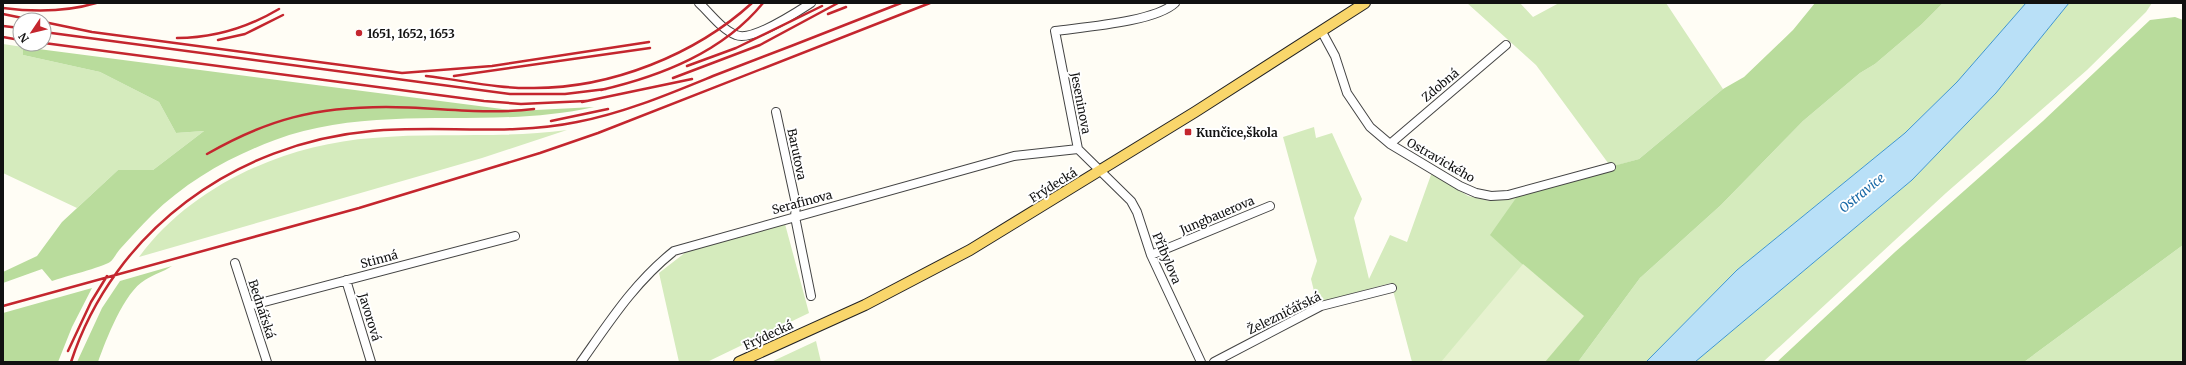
<svg xmlns="http://www.w3.org/2000/svg" width="2186" height="365" font-family="Merriweather,serif">
<style>
.green{fill:#d5ebbd}
.forest{fill:#b9dc9c}
.pitch{fill:#e6f2cf}
.water{fill:#b9e0f7;stroke:#3f96cf}
.lines{fill:none;stroke-linecap:round;stroke-linejoin:round}
.minor-casing{stroke:#444;stroke-width:10}
.major-casing{stroke:#222;stroke-width:12}
.minor{stroke:#fff;stroke-width:8}
.major{stroke:#f9d66b;stroke-width:10}
.rail{stroke:#c4262e;stroke-width:2.5}
.poi-dot{fill:#c4262e;stroke:#fff;stroke-width:1.5}
.labels{text-anchor:middle;dominant-baseline:central;stroke-width:4;stroke-linejoin:round;paint-order:stroke}
.poi-label{font-size:12px;font-weight:bold;fill:#111;stroke:#fff;text-anchor:start}
.street-label{font-size:12px;fill:#111;stroke:#fff}
.water-label{font-size:13px;font-style:italic;fill:#1768a6;stroke:#fff}
</style>
<rect width="100%" height="100%" fill="#fffdf5"/>
<!-- green -->
<path class="green" d="M1467,3H1520L1533,17L1559,3H1666L1723,89L1639,159L1611,167L1536,65Z
M1943,3H2026L1957,82L1905,133L1737,270L1646,362H1578L1640,278L1721,205L1803,121L1860,73L1875,64L1922,24Z
M2069,3H2152L2146,12L2087,70L1946,193L1763,362H1695L1912,180L1996,93Z
M3,44L23,47V55L100,72L159,102L176,133L204,131L153,170H118L77,208L3,173Z
M1314,127L1316,138L1332,133L1362,199L1354,218L1369,279L1390,235L1407,242L1432,172L1468,196L1490,201L1521,191L1575,312L1536,362H1412L1391,283L1317,303L1311,279L1317,261L1283,137Z
M567,130L482,158L139,257C192,185 286,144 373,138C438,132 502,139 567,130Z
M785,224L809,313L707,362H679L659,273L686,252Z
M2183,245V360L2176,362H2024Z
M816,341L821,362H771Z"/>
<!-- forest -->
<path class="forest" d="M1815,3H1943L1922,24L1875,64L1860,73L1803,121L1721,205L1640,278L1578,362H1536L1575,312L1490,235L1521,191L1639,159L1723,89L1744,77L1793,30Z
M2175,17L2183,20V245L2024,362H1777L1895,252L2043,121L2150,20Z
M23,47L517,111L594,107C488,131 378,102 275,140C229,157 187,181 152,215C141,226 131,237 121,248C117,252 114,259 110,262C103,267 63,277 52,281L42,269L3,283V272L37,256L62,222L118,170H153L204,131L176,133L159,102L100,72L23,55Z
M172,266C163,272 154,274 145,280C124,292 106,340 98,362H77L102,308L120,281Z
M92,288L72,327L58,362H3V313Z"/>
<!-- pitch -->
<path class="pitch" d="M1523,264L1584,316L1545,362H1441Z"/>
<!-- water -->
<path class="water" d="M2026,3H2069L1996,93L1912,180L1695,362H1646L1737,270L1905,133L1957,82Z"/>
<g class="lines">
<defs>
<path id="minor" d="M699,3C710,13 722,30 736,35C752,42 797,12 811,3
M1175,3C1155,22 1084,27 1055,31L1078,149L1131,201L1137,212L1151,255L1201,362
M1322,32L1335,56L1347,93L1370,127L1390,144L1460,186L1476,193L1491,196L1508,195L1611,167
M776,112L796,204L795,217L811,296
M1390,144L1506,45
M1151,255L1270,206
M235,263L267,362
M346,280L371,362
M249,306L515,236
M581,362C610,321 634,283 674,251L1014,156L1078,149
M1214,362L1321,306L1392,288"/>
<path id="major" d="M739,362L865,305L970,250L1195,112L1365,3"/>
</defs>
<!-- minor casing -->
<use href="#minor" class="minor-casing"/>
<!-- major casing -->
<use href="#major" class="major-casing"/>
<!-- minor -->
<use href="#minor" class="minor"/>
<!-- major -->
<use href="#major" class="major"/>
<!-- rail -->
<path class="rail" d="M3,8C34,12 66,12 96,3
M3,14L32,20
M828,14L846,7
M44,22L92,32L402,73L492,66L649,42
M3,26L20,28
M44,32L510,94H565L606,89
M3,37L20,40
M177,38C214,38 247,28 279,9
M218,40L245,34L283,15
M44,43L484,101L521,104L586,101
M687,66L736,48L822,6
M426,76C462,80 498,89 534,88C611,88 695,55 752,3
M454,76L650,48
M673,78L760,45L838,3
M601,90C661,76 723,52 763,3
M582,102L692,79
M551,121L608,109
M207,154C268,119 316,107 386,107C436,107 485,115 534,109
M3,306L359,208L540,153L598,133L930,3
M68,351L91,302L107,276
M71,362C114,230 236,143 372,131C440,125 510,136 577,122C624,113 669,94 713,76C776,52 838,28 901,3"/>
</g>
<!-- markers -->
<g class="poi-dot">
<circle cx="359" cy="33" r="4"/>
<rect x="1184" y="128" width="8" height="8" rx="2"/>
</g>
<g class="labels">
<!-- poi labels -->
<g class="poi-label">
<text x="367" y="33">1651, 1652, 1653</text>
<text x="1196" y="132">Kunčice,škola</text>
</g>
<!-- street labels -->
<g class="street-label">
<text transform="translate(1440 85) rotate(-40)">Zdobná</text>
<text transform="translate(1081 103) rotate(79)">Jeseninova</text>
<text transform="translate(797 154) rotate(78)">Barutova</text>
<text transform="translate(1441 160) rotate(30)">Ostravického</text>
<text transform="translate(1053 185) rotate(-32)">Frýdecká</text>
<text transform="translate(802 202) rotate(-15)">Serafinova</text>
<text transform="translate(1217 215) rotate(-23)">Jungbauerova</text>
<text transform="translate(1167 258) rotate(67)">Přibylova</text>
<text transform="translate(379 259) rotate(-15)">Stinná</text>
<text transform="translate(262 309) rotate(72)">Bednářská</text>
<text transform="translate(1284 313) rotate(-26)">Železničářská</text>
<text transform="translate(370 317) rotate(73)">Javorová</text>
<text transform="translate(768 335) rotate(-25)">Frýdecká</text>
</g>
<!-- water labels -->
<g class="water-label">
<text transform="translate(1862 193) rotate(-39)">Ostravice</text>
</g>
</g>
<!-- border -->
<rect width="2186" height="365" fill="none" stroke="#111111" stroke-width="8"/>
<!-- north arrow -->
<g transform="translate(32 32) rotate(235)"><circle r="19" fill="#ffffff" stroke="#a0a0a0"/>
<path d="M0-3L7 15L0 10L-7 15Z" fill="#c4262e"/>
<text y="-6" font-size="11" font-weight="bold" text-anchor="middle" fill="#111111">N</text>
</g>
</svg>
